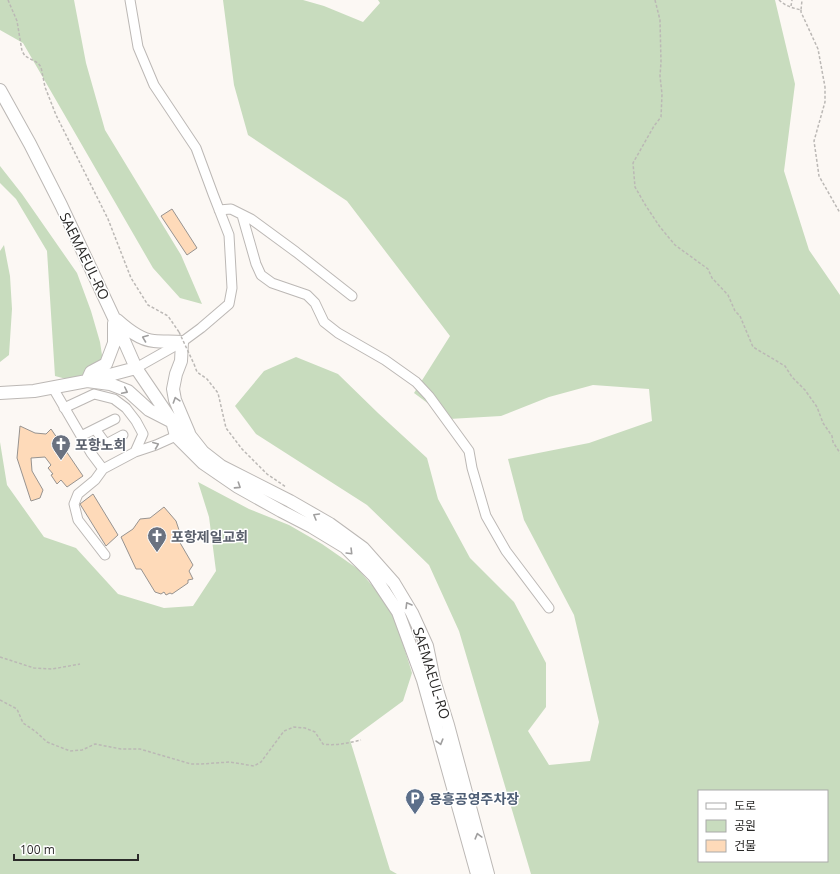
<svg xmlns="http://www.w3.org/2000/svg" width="840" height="874" font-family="'Open Sans','Noto Sans KR',sans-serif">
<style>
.green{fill:#c8dcbe;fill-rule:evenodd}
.building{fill:#fedab9;stroke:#979390}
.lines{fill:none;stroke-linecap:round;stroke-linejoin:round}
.minor-casing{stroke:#bcb8b5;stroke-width:11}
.major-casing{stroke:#bcb8b5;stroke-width:14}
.path{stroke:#bbb8b5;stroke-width:1.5;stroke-dasharray:3 2;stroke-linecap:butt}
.minor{stroke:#fff;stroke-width:9}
.major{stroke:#fff;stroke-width:12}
.path-bridge{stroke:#bbb8b5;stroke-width:1.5;stroke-dasharray:3 2;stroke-linecap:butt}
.oneway{stroke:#a09f9f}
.labels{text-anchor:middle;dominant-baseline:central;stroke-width:3;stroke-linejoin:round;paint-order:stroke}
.street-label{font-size:14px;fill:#2b2a29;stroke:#fff}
.worship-label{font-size:14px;font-weight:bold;fill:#5b616d;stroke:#fff;text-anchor:start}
.service-label{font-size:14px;font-weight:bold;fill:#4e5e75;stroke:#fff;text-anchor:start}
</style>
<rect width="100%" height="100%" fill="#fcf8f4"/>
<!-- green -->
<path class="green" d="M0,0H74L86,63L105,130L181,255L202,304L180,298L153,268L23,43L0,30Z
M223,0H303L324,6L363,22L380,3L378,0H775L795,84L784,171L809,250L840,295V874H531L459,631L429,565L367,505L256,434L235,406L264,371L296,357L338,374L378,413L427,458L438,499L470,558L514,602L546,663V707L528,731L549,765L590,761L599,722L574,615L524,520L508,459L589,443L652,421L649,389L593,385L549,397L501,416L449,419L414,393L450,336L347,201L248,135L234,85ZM699,791H827V861H699Z
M0,166L22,194L77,273L91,311L100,342L105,375L81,383L55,376L47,251L16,199L0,183Z
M4,245L10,276L12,309L9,355L0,362V251Z
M0,442L7,485L44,537L76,548L118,594L164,608L193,606L216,571L209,517L198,482L249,509L289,525L322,544L358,569L388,604L395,618L412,673L403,701L350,740L390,870L397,874H0Z"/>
<!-- building -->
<path class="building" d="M172,209L197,248L187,255L161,216Z
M20,426L35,433L46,434L51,429L83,476L67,487L61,480L57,484L51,475L53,474L48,468L51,465L45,457L31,458L32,471L43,490L40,498L31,501L17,458Z
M93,494L118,535L106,546L80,504Z
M164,507L176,521L182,539L179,541L193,565L189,571L193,579L188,580V583L172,594L170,593L166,595L164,592L161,594L155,592L141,569H136L121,537L133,529L140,519L150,518Z"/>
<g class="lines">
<defs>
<path id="minor" d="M130,0L138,47L154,85L196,148L213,194L229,235L232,288L229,304L201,328L182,342L136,368
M219,210L231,209L251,219L296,252L352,296
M242,215L256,264L261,275L272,283L307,295L315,303L324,322L338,333L385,360L416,382L429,396L469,451L472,468L486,516L506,551L549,608
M53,388L91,453L103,469L135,452L143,434L136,421L126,408L114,399L94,394L64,408
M95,429L106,444L123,435
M81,436L115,419
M135,452L156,445L176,436
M103,469L95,480L78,494L74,504L78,520L105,555"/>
<path id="major" d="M0,90L30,144L61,205L114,318L136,368L172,421L176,436L203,463L238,487L281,511L312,527L345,547L374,576L398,612L423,680L477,874
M117,320C127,329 140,340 154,341C163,342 173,341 182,342L181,361L176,374L173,389L175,400L189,433
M87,381L110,384L128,391L149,410L184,428L203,452L221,466L290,501L330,524L363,548L394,583L412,613L427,646L434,680L448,725L488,874
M87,381L91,372L106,364L114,343V323
M0,393L34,391L87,381L136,368"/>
</defs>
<!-- minor casing -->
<use href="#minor" class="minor-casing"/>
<!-- major casing -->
<use href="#major" class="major-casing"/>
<!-- path -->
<path class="path" d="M8,0L17,21L22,51L25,56L38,63L41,67L45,87L56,115L108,219L131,278L148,305L168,316L179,332
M655,0L660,20L661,62L660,76L662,94L661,117L654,126L633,163L635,187L646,206L660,227L675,245L708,269L712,278L728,295L735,311L740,316L753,347L785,366L792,377L805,390L817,407L823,423L832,436L833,442L840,453
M779,0C785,6 793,8 801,10L802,0
M791,6L792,0
M801,10V12L818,49L825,87V102L814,141L819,176L840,213
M194,364L197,372L207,379L218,393L226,428L242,449L267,474L286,487
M0,657L34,668L52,669L80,664
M0,700L17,709L23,723L35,731L47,742L70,751L82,750L95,744L121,749H140L191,764H201L230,762L254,766L261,762L284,731L294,727L305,728L315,732L323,744C336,746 348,743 361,740"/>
<!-- minor -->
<use href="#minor" class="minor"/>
<!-- major -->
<use href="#major" class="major"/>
<!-- path-bridge -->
<path class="path-bridge" d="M179,332L194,364"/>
</g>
<!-- one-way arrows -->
<defs><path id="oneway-chevron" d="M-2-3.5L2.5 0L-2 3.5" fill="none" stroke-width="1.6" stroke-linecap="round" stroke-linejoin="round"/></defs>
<g class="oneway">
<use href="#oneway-chevron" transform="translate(145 338) rotate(-159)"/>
<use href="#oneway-chevron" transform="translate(125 391) rotate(26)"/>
<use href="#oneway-chevron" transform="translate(176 400) rotate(-108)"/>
<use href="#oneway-chevron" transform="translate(156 445) rotate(-22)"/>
<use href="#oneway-chevron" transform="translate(238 486) rotate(33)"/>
<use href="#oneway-chevron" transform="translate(316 516) rotate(-150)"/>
<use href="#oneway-chevron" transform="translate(350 552) rotate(45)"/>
<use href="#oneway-chevron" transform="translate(408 605) rotate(-121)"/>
<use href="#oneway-chevron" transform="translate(440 742) rotate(74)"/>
<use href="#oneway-chevron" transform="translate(478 836) rotate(-105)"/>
</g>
<!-- icons -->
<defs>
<symbol id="church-pin" viewBox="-11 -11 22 30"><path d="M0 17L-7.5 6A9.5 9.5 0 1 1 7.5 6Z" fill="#6b7280" stroke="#fff"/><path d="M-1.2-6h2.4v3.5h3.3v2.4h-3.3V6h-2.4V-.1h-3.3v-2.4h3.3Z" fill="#fff"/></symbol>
<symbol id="parking-pin" viewBox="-11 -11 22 30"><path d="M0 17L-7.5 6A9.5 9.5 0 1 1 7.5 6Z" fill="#5c6f8a" stroke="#fff"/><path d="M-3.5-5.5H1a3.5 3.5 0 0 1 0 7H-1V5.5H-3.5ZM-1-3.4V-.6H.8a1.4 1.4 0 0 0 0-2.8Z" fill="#fff"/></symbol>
</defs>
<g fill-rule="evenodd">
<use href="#church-pin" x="50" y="433" width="22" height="30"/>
<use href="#church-pin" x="146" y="525" width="22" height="30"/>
<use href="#parking-pin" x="404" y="787" width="22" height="30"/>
</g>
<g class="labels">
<!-- street labels -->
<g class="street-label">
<text transform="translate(85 256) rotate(64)">SAEMAEUL-RO</text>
<text transform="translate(432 673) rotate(73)">SAEMAEUL-RO</text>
</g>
<!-- worship labels -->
<g class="worship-label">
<text x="75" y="444">포항노회</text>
<text x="171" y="536">포항제일교회</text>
</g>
<!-- service labels -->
<g class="service-label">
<text x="429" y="798">용흥공영주차장</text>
</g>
</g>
<!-- legend -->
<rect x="698" y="790" width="130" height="72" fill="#ffffff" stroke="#aaaaa9"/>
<rect x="706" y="803" width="20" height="6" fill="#ffffff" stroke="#aaaaa9"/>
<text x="734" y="810" font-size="12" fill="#2b2a29">도로</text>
<rect x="706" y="820" width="20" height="12" fill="#c8dcbe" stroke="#aaaaa9"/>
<text x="734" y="830" font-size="12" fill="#2b2a29">공원</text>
<rect x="706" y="840" width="20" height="12" fill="#fedab9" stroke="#aaaaa9"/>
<text x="734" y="850" font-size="12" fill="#2b2a29">건물</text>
<!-- scale -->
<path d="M14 854v6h124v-6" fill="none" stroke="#2b2a29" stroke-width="2"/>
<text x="20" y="854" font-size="12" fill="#2b2a29" stroke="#ffffff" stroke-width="3" paint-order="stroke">100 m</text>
</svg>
